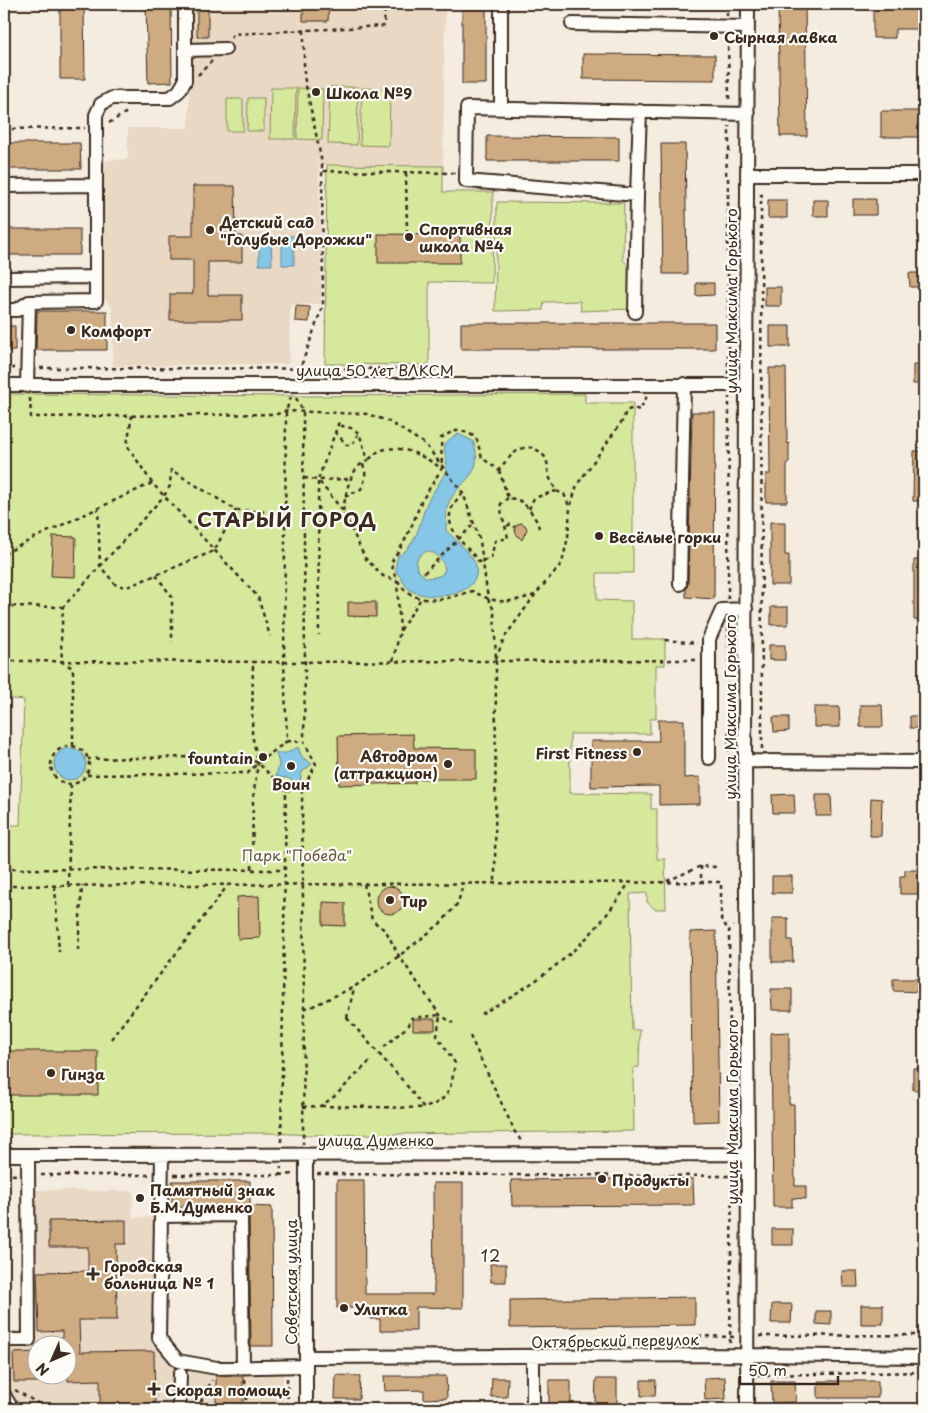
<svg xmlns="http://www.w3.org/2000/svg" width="928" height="1413" font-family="'Playpen Sans',sans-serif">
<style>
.built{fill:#e9d8c3;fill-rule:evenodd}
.green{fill:#d5e89c;stroke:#88895d}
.water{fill:#86c6e6;stroke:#688896;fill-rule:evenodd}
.building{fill:#cfab81;stroke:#3b2a1e}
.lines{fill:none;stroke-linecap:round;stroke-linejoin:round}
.minor-casing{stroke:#3b2a1e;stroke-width:16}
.path{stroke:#3b2a1e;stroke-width:2.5;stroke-dasharray:4 4;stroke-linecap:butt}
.minor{stroke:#fdfcf7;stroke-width:12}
.path-bridge{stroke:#3b2a1e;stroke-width:2.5;stroke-dasharray:4 4;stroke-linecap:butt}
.poi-dot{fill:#3b2a1e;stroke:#fdfcf7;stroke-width:2}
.labels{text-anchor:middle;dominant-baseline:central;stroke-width:4.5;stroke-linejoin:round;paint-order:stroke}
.poi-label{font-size:15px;font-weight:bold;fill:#3b2a1e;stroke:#fdfcf7;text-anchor:start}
.street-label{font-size:15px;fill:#3b2a1e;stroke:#fdfcf7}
.park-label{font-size:15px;fill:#625a3e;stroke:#fdfcf7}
.neighbourhood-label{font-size:16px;letter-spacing:1px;fill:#3b2a1e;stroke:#fdfcf7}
.district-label{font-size:20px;font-weight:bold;letter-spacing:1px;fill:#3b2a1e;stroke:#fdfcf7}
</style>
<rect width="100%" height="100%" fill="#f4ecdf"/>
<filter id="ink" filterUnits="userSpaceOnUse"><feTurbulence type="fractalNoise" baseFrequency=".02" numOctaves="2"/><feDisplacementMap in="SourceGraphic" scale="10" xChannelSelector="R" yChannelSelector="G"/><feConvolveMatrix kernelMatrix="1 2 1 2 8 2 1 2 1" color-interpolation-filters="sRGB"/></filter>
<g filter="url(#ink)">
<!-- built -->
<path class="built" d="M193,4H445L443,166L319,165L321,304L290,305L289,364L113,366L112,308L100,292L101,168L103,163L107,160L128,159V128H189V55L192,40Z
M32,1190L133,1191L132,1218L155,1217L153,1343L174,1368L206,1374L283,1373V1409H4V1331L33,1330ZM38,1346H68V1376H38Z"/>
<!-- green -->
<path class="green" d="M330,87H358L357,145L328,144Z
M271,88H296L295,139H270Z
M298,88L323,89L322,140L297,139Z
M362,88L390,89L389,146L360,145Z
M248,98H264V131H247Z
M227,99H243V131H227Z
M327,165L443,166V192H493L492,283L429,282V365L325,364Z
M497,202L624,203L623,260L632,269V309L581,311L580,301L544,302L543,310L495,311Z
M4,394L310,396L585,394V403H633V573H597V600L632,601V639H665V665H656V719H650V734H570V793L651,794V809H657V859H665L666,909H655L647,902V893L630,894L632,1030H640L639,1067L633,1068L634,1131L311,1135L272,1133L4,1134V825H20L24,700L4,698Z"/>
<!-- water -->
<path class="water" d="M282,236H294V265H282Z
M259,238H271L272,265H259Z
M458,434L473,441C485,475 463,477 449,502C445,510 447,521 446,530C453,537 474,557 476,565C483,597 430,602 410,590C404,586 402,577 396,572V564L398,556C418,545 419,522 427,503C432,492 442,481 446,470C450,455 434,446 458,434ZM427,551C438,553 442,559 445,569L442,575L435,577L426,578L417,569L416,562L420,555Z
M298,747L302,757L312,764L302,772L299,785L288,778L276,777L279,764L276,753H287Z
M54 764a16 16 0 1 1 32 0a16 16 0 1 1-32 0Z"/>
<!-- building -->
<path class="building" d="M60,4H84L85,79H60Z
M146,4H171L172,82L148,83Z
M197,4H208V37H197Z
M303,4H329L328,21H303Z
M462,4H486V84H462Z
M778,4H805L807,136H780Z
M873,5H924V29H895V38H873Z
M583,54L715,55V80L583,79Z
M881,111H924V137H881Z
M487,136L619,137V161H487Z
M4,143H80L81,169H4Z
M661,144H685L687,274H663Z
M193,186H235L236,236H242V262H208V295H242V320H170V294H193V260H169V236H193Z
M853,199H876V215H853Z
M768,200H787V218H768Z
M813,200H828V216H813Z
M4,229H80V255H4Z
M378,234L460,235V263H378Z
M909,273H924V287H910Z
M696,283H714V295L696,296Z
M765,287H781V306H765Z
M296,306L310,307L309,322L295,321Z
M37,311H107V350H36Z
M461,323H715V349H461Z
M4,326H15V351H4Z
M770,326H790V347H770Z
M913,365H924V384H913Z
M769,368H786L787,443H789V463H787V502H766V474H770Z
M692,412H715L714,599L686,597V589L688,584Z
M914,451H924V501H913Z
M770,522H785V555H789V585H770Z
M521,523L525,525L527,529L522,540L516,534L515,529L517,525Z
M53,536L76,537L75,577L51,576Z
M914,560H924V620H914Z
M348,602H376V617L348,616Z
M771,607H788V625H771Z
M769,645H785V660H769Z
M860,705H882L883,727H860Z
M814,707H839L840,727H814Z
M910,716H924V728H910Z
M773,717H789V731L774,732Z
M658,720H684V778L700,777V804L659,805V786L591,787V741H659Z
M413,734L414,748L476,749V779H415V783L339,785L338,736Z
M794,794L795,813H773L772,795Z
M816,795H831L832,816H816Z
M871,798L882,799L881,836H870Z
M905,870H924V894H900V876H905Z
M772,876H792V893H772Z
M376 900a14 14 0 1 1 28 0a14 14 0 1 1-28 0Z
M259,896L260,938L238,939L237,897Z
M323,902L345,903V926L323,925Z
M772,918H788V940H792L793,962H772Z
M716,931L719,1121L693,1122L690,932Z
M893,979H924V992L893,991Z
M771,989H792V1010H772Z
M413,1019H435V1030H413Z
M789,1032V1104H794L795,1186H806V1199L792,1198V1207H773L771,1033Z
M4,1051H98V1095H4Z
M913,1068H924V1090H913Z
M602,1179H693L694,1205L512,1206L511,1180Z
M337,1180H364L365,1294H434L433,1183H463V1308L416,1307V1331H380V1319H370V1308H337Z
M172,1181H250V1206H172Z
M247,1206L272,1207L273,1346H251L249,1215Z
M126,1220V1244H116L117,1320H79L80,1352L154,1351L155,1403L100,1404V1380L68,1381V1346H62V1331L39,1332L37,1272L88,1271V1247H49V1221Z
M772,1229H793V1245H772Z
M490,1264H506V1282H491Z
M842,1271H857L858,1287H843Z
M695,1297V1325L510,1328V1300Z
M772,1304H792L791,1323H771Z
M861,1305H883V1324H861Z
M816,1311H831V1325L816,1324Z
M38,1352V1382H14L13,1353Z
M336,1375L360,1376L359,1399H335Z
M216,1376H243V1409H216Z
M384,1376H446L447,1398L424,1399V1390L385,1391Z
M725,1377L726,1399L705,1400L704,1378Z
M492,1378H508L507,1397H491Z
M596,1379H617V1405H595Z
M549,1380H571V1406H549Z
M641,1380H656L655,1396H641Z
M771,1381H795L796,1402L772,1403Z
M818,1381H878V1398H818Z"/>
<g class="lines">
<defs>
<path id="minor" d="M501,4V108
M572,24L748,27
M185,50L225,49
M640,111L637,195L466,181L467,108L748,114
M747,174H924
M4,186L96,185
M4,278L96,277
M4,310H17L29,302L96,301V115L101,104L112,98H170L179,91L185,81V4
M635,312L637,195
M4,385H746
M27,386L29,302
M680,584L684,384
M709,758V639L722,610L746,609
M745,761L924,762
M4,1155L748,1154
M162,1155L159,1338L178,1361L217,1368L306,1366
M161,1216L241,1215L243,1367
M4,1340H29L28,1155
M306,1357L746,1355L924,1357
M4,1395L12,1409
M179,1409L180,1374
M306,1409V1155
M533,1409V1357
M747,1409L748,1154L745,761L746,385L748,4"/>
</defs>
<!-- minor casing -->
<use href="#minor" class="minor-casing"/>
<!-- path -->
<path class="path" d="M727,4V16
M231,38L233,34L384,26L385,4
M728,39L729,101
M198,75L212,61
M109,123L127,112
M4,129L85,128
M323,171L455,173
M406,173L407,231
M4,368H15
M40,368L438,369
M299,372L323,305L322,163L304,76V30
M728,374V178L726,176L727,156L729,152V126
M30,398L31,417L277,414L286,411L367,414L388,421L425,444L463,493L480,541L488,599L494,610L496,661L495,883
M296,398L303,411L305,662L304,742L316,764L302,790L304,1008L303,1144
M132,415L127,445L152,483L258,597L270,636
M335,432L347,445H352L358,434
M369,459C373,457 377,451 382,450C402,444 425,457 441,468
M499,470L508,498C510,499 513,498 516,499C526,502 537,519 539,528
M304,478L318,480L350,479
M318,482L319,635
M463,493C431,524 465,541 482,566
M345,497L361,489C366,479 367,473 362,463
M98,507L100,566L116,585L127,587L214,551L236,510
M529,509L534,498L556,491
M343,511C346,493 349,468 368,460L359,433L351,428L342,426L339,422L318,480L343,511L365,558L383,576L397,581L400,631
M507,526L511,524L515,527
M4,554L32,539L152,483
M483,561L491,558L495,541L508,538C507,531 499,508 501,504C502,502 505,500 508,498
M424,573L474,524
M156,575L172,597V642
M535,595C508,603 498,605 472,591C447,599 415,609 398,581C394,576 393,568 391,563L403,544L413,523L421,502L442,468L441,438C458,428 459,429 476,437L482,458L499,470C510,455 526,436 544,456C549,462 547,470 549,476C551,481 554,486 556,491L564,494L570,508
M728,599L729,397
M4,606L63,607
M728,627L729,790H733
M665,640L697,643
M496,659L504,638L535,595L562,563L568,537L570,508L577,485L623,420L626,411L633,408L640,410L647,396
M4,661L284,662L697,660
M393,661L400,631L420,600
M287,741L303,742
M73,746V668L62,662L61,641L63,607L164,496L170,486L171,470L236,510L285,513
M51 765a19 19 0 1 1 38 0a19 19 0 1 1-38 0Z
M762,749L761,195H763
M87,775L248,773L258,763L244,756L88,759
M286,790H302
M701,866V882
M4,869L284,870
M252,869L253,798L258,763L252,734L253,662
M667,881L701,866L717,867
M364,884L372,920L386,931L399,956L440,1015L453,1023
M68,885L71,784
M4,886L721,882V919L729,931
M55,886L59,952
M78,950L82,885
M304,1008L311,1007L354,987L399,956L441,923L458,903L463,884
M481,1014C522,991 561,966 592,932C606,917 618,899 629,883
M347,1018L354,988
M470,1036L515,1132L522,1142
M111,1039L228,885
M384,1047L409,1025L411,1018L440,1015L437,1036L455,1063C451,1089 450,1100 424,1108
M321,1106L424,1108L404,1082
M303,1107L321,1106L335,1096L372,1059
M731,1141L729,931L733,926
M281,1142L286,790L258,763L287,741L284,662L286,411L291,397
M4,1174L16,1175
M317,1174L731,1176
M41,1175H151
M174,1175H280L281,1167
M280,1175L294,1174
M698,1336L736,1337
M759,1336L924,1335
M730,1343L732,1166
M758,1375L924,1372
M287,1378L288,1409
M245,1380L247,1409
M15,1390L48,1409
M197,1409L212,1380"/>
<!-- minor -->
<use href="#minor" class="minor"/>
<!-- path-bridge -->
<path class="path-bridge" d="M347,1018L404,1082"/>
</g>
</g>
<!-- markers -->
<g class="poi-dot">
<circle cx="714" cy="36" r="5"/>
<circle cx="316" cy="92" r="5"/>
<circle cx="210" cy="230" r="5"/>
<circle cx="409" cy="237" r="5"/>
<circle cx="71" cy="330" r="5"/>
<circle cx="599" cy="536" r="5"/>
<circle cx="637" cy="752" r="5"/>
<circle cx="263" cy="757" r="5"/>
<circle cx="448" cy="764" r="5"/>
<circle cx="291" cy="766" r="5"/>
<circle cx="390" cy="900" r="5"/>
<circle cx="51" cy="1073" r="5"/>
<circle cx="602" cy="1179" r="5"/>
<circle cx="140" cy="1198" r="5"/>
<path d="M90.5 1266.5h5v5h5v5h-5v5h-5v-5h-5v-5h5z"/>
<circle cx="344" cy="1308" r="5"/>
<path d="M151.5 1381.5h5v5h5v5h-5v5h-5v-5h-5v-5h5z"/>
</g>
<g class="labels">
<!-- poi labels -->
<g class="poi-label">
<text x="724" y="36">Сырная лавка</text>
<text x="326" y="92">Школа №9</text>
<text x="220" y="221">Детский сад<tspan x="220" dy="17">"Голубые Дорожки"</tspan></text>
<text x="419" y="228">Спортивная<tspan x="419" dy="17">школа №4</tspan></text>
<text x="81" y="330">Комфорт</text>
<text x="609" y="536">Весёлые горки</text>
<text x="627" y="752" text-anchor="end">First Fitness</text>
<text x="438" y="755" text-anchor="end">Автодром<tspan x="438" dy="17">(аттракцион)</tspan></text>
<text x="253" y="757" text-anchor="end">fountain</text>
<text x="291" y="783" text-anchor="middle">Воин</text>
<text x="400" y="900">Тир</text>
<text x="61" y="1073">Гинза</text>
<text x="612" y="1179">Продукты</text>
<text x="150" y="1189">Памятный знак<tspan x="150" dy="17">Б.М.Думенко</tspan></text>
<text x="104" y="1265">Городская<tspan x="104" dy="17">больница № 1</tspan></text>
<text x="354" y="1308">Улитка</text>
<text x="165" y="1389">Скорая помощь</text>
</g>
<!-- street labels -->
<g class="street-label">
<text transform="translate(730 301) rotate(-90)">улица Максима Горького</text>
<text x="375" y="369">улица 50 лет ВЛКСМ</text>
<text transform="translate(729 707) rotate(-90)">улица Максима Горького</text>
<text transform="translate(731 1112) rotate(-90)">улица Максима Горького</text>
<text x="376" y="1139">улица Думенко</text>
<text transform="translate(290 1282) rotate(-90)">Советская улица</text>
<text transform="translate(615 1340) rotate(-1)">Октябрьский переулок</text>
</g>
<!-- park labels -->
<g class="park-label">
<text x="297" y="854">Парк "Победа"</text>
</g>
<!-- neighbourhood labels -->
<g class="neighbourhood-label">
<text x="491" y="1255">12</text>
</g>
<!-- district labels -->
<g class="district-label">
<text x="287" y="519">СТАРЫЙ ГОРОД</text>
</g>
</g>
<!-- margin -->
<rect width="928" height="1413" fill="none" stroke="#fdfcf7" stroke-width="20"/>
<rect x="10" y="10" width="908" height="1393" fill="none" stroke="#3b2a1e" stroke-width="2" filter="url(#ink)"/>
<!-- north arrow -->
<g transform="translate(52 1360) rotate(225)"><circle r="24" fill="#fdfcf7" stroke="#afa8a0"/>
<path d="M0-4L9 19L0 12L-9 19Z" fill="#3b2a1e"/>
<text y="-8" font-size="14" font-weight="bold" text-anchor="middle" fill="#3b2a1e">N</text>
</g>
<!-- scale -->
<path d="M740 1376v8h98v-8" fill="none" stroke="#3b2a1e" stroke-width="2.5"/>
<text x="748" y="1376" font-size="15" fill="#3b2a1e" stroke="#fdfcf7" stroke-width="4" paint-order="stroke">50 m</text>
</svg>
